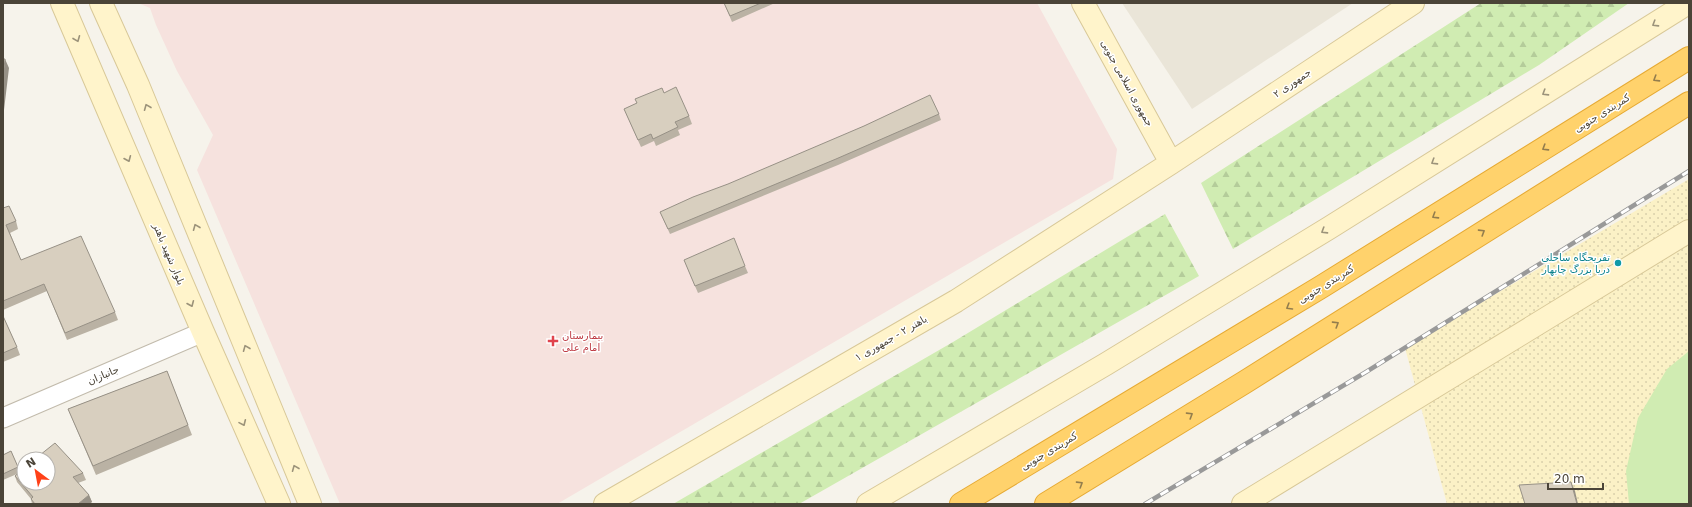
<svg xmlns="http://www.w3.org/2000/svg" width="1692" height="507" font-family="'DejaVu Sans',Cairo,sans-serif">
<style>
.residential{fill:#eae5d8}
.medical{fill:#f6e2de}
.forest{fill:url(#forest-firs)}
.sand{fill:url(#sand-dots)}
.pitch{fill:#d0ecb2}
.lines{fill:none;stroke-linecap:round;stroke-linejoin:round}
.street-casing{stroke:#c2bbac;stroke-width:21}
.secondary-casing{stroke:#d8c898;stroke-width:24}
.highway-casing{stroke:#e6aa34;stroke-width:24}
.street{stroke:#fff;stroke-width:19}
.secondary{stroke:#fff4cb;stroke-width:22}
.highway{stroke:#ffd26c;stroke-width:22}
.rail-casing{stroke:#999;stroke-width:4.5}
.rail{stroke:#fff;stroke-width:3;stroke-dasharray:9;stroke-linecap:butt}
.wall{fill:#bab2a4}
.shaded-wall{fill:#979186}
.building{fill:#d8cfbf;stroke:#979186}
.oneway{stroke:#9c937a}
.oneway2{stroke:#937d4d}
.culture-dot{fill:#0f9aa8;stroke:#fff;stroke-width:1.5}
.health-dot{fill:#e0444e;stroke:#fff;stroke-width:1.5}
.labels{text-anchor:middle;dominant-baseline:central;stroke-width:3;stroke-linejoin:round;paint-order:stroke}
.street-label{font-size:10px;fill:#4b4438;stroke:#fff}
.culture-label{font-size:10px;fill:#0d838f;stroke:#fff;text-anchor:end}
.health-label{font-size:10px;fill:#be3a42;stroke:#fff;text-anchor:start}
</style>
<defs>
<pattern id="forest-firs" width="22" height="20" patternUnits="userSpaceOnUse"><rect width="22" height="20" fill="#d0ecb2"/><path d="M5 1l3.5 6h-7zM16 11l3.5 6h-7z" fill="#b4cc9a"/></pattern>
<pattern id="sand-dots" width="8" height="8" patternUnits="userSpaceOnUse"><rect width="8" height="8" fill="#fbf1c6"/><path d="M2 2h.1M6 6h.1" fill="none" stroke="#d9d0ab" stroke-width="1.8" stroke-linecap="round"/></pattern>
</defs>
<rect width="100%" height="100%" fill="#f6f3eb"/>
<!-- residential -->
<path class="residential" d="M1122,3H1353L1192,109Z"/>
<!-- medical -->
<path class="medical" d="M138,3H1037L1117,149L1113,179L557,504H340L197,170L213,135L177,71L156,25L150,8Z"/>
<!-- forest -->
<path class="forest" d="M1481,3H1629L1539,65L1233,249L1201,183Z
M1165,214L1199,276L799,504H673L953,342Z"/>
<!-- sand -->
<path class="sand" d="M1689,179V504H1447L1405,348Z"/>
<!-- pitch -->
<path class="pitch" d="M1689,351V504H1629L1626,471L1638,418L1667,369Z"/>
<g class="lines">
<defs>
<path id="street" d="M3,418L203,332"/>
<path id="secondary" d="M62,3L203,332L279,504
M101,3L138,85L310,504
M1083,3L1171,163
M605,504L956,301L1171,163L1413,3
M868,504L1106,364L1329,228L1688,3
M1243,504L1689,231"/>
<path id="highway" d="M961,504L1321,287L1689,58
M1046,504L1245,382L1689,103"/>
</defs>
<!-- street casing -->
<use href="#street" class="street-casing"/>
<!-- secondary casing -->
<use href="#secondary" class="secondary-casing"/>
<!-- highway casing -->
<use href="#highway" class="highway-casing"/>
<!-- street -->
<use href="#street" class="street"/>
<!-- secondary -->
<use href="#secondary" class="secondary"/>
<!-- highway -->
<use href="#highway" class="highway"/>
<defs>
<path id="rail" d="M1145,504L1366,372L1689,171"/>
</defs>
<!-- rail casing -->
<use href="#rail" class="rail-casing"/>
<!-- rail -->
<use href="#rail" class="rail"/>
</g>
<!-- wall -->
<path class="wall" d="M724,3H775L732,22Z
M664,93L689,116L692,124L678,130L680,135L656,146L654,141L641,147L624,109L637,103L635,99Z
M939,114L941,120L838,165L670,234L660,212Z
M3,208L16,221L18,229L10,233L21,260L115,312L118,320L67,340L47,291L3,310Z
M684,260L745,266L748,273L698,293Z
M3,316L17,347L20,355L3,362Z
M167,371L192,435L96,475L68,409Z
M11,451L20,472L83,473L86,480L78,483L89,495L92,502L89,504H32L31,499L17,482L15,476L17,474L3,480V455Z"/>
<!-- shaded-wall -->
<path class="shaded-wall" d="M5,59L9,68L4,110L3,107V78Z
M1571,482L1575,491L1578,504H1577Z
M89,495L92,502L89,504H78Z"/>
<!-- building -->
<path class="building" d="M724,3H761L730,16Z
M3,59H5L3,78Z
M676,87L689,116L675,122L678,127L653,139L651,134L638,140L624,109L637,103L635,99L662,88L664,93Z
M930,95L939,114L836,159L668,229L660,212L693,197L728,184L864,126Z
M9,206L16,221L6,225L21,260L81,236L115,312L65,333L44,284L3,301V208Z
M734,238L745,266L695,286L684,260Z
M3,316L17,347L3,353Z
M167,371L188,425L93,466L68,409Z
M55,443L83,473L73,477L89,495L78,504H35L31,499L33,497L15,476L24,468V483H48V459H35Z
M11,451L18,467L3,474V455Z
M1571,482L1577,504H1525L1519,485Z"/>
<!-- one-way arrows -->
<defs><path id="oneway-chevron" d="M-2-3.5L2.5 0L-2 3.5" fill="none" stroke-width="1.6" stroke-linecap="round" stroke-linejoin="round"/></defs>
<g class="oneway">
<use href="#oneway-chevron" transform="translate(1655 24) rotate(148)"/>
<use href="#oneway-chevron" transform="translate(77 39) rotate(68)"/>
<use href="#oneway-chevron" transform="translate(1545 93) rotate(148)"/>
<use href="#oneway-chevron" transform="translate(147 107) rotate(-112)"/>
<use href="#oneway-chevron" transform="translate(128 159) rotate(67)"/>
<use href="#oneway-chevron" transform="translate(1434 162) rotate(148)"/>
<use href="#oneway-chevron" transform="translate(196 227) rotate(-112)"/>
<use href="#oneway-chevron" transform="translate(1324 231) rotate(148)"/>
<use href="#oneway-chevron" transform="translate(191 304) rotate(67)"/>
<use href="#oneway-chevron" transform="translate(246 348) rotate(-112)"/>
<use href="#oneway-chevron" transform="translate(243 423) rotate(66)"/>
<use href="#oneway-chevron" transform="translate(295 468) rotate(-112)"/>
</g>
<g class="oneway2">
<use href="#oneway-chevron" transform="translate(1656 79) rotate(148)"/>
<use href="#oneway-chevron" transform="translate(1545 148) rotate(148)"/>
<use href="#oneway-chevron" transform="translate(1435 216) rotate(148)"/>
<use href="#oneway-chevron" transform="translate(1482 232) rotate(-32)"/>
<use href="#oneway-chevron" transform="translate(1289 307) rotate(149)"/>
<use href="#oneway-chevron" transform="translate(1336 324) rotate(-32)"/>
<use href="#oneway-chevron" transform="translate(1190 415) rotate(-32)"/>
<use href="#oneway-chevron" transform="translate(1080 484) rotate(-32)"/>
</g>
<!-- markers -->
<circle class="culture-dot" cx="1618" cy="263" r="4"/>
<path class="health-dot" d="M551 335h4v4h4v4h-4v4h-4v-4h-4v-4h4z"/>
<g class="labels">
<!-- street labels -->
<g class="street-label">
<text transform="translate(1127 83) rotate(61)">جمهوری اسلامی جنوبی</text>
<text transform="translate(1292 83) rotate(-34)">جمهوری ۲</text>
<text transform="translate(1602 113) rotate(-32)">کمربندی جنوبی</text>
<text transform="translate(169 254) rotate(67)">بلوار شهید باهنر</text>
<text transform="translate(1326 284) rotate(-32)">کمربندی جنوبی</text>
<text transform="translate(891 338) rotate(-30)">باهنر ۲ - جمهوری ۱</text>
<text transform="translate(103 375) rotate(-23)">جانبازان</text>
<text transform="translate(1049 451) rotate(-31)">کمربندی جنوبی</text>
</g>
<!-- culture labels -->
<g class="culture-label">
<text x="1610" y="257">تفریحگاه ساحلی<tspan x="1610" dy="12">دریا بزرگ چابهار</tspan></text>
</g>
<!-- health labels -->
<g class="health-label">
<text x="562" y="335">بیمارستان<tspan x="562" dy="12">امام علی</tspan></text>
</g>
</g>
<!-- border -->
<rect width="1692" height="507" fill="none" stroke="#4b4438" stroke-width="8"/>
<!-- north arrow -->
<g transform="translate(36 471) rotate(328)"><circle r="19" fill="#ffffff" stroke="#b7b4af"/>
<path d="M0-3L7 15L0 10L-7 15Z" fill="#ff4118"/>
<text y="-6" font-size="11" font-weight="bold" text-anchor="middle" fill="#4b4438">N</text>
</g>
<!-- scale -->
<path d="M1548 483v6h55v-6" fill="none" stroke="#4b4438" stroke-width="2"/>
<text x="1554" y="483" font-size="12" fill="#4b4438" stroke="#ffffff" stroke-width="3" paint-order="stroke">20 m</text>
</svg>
